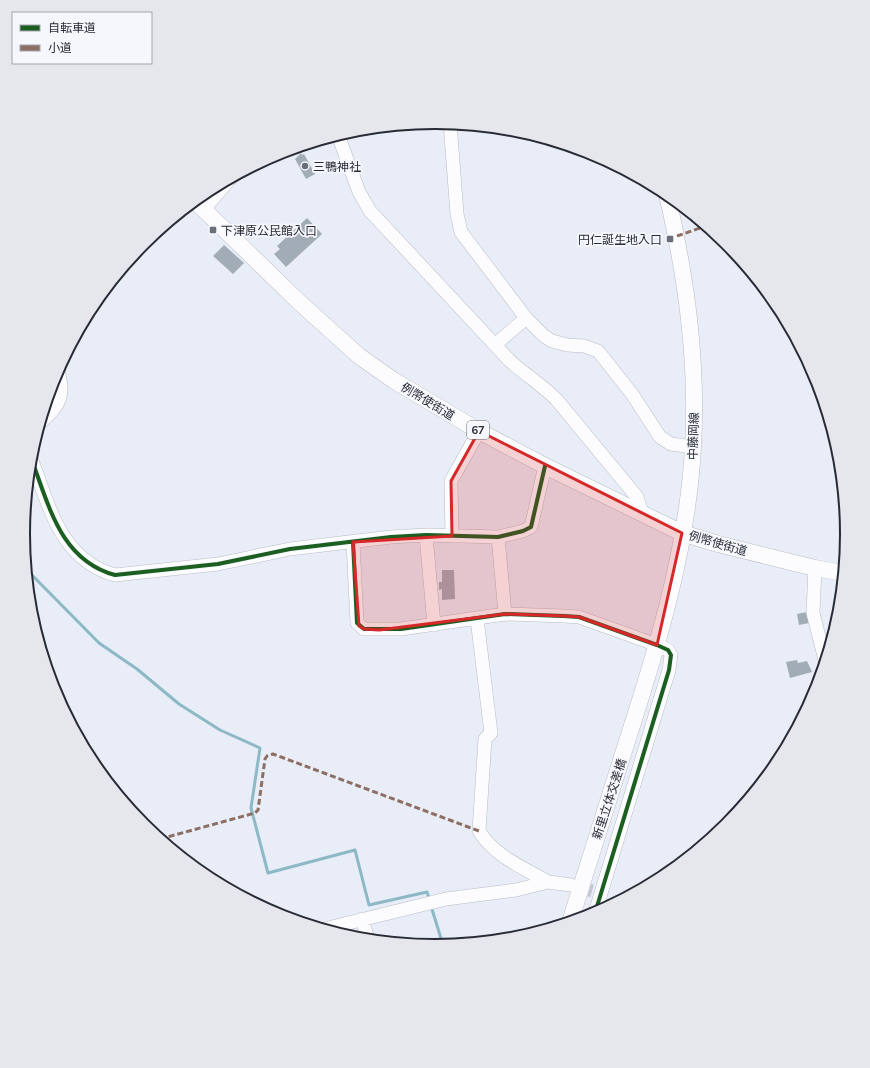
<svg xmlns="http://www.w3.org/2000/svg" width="870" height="1068" font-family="Mulish,'Noto Sans JP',sans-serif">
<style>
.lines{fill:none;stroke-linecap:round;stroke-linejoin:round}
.stream{stroke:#8cb9c5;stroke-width:3}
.building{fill:#a2acb7}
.minor-tunnel{stroke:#c2c6d1;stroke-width:13;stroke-dasharray:13 6;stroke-linecap:butt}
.minor-casing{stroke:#b8bcc5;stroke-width:14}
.major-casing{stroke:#b8bcc5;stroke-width:17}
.minor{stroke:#fcfcfe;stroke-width:13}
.major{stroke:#fcfcfe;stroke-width:16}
.quiet{stroke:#8d6e63;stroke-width:3;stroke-dasharray:6 3;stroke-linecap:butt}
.cycleway-casing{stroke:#f5f7fc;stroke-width:6}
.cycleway{stroke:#1b5e20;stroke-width:4}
.marked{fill:#d62828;fill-opacity:0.2;stroke:#d62828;stroke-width:3;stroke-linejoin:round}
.poi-dot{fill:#6b6f79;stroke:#f5f7fc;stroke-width:1.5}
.labels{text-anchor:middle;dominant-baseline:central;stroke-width:3.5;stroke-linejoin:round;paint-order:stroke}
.shield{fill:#f5f7fc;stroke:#666871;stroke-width:1}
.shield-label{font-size:11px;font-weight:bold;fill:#282b35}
.poi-label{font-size:12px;fill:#282b35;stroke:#f5f7fc;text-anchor:start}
.street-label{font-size:12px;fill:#282b35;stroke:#f5f7fc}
.rim{fill:none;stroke:#282b35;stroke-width:2}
</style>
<rect width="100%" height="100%" fill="#e8edf8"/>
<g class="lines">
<!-- stream -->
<path class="stream" d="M27,570L99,643L137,669L179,704L220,730L260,748L251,808L268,873L355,850L369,905L427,892L430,901
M431,906L443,945"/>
</g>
<!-- building -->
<path class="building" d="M301,153L302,155L304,154L315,174L306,179L295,159Z
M307,218L322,234L286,267L274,254L280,249L277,246Z
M224,245L244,263L233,274L213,256Z
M442,570H454L455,599L442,600V589L439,590V582H442Z
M807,612L809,623L799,625L797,614Z
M797,660L798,663L807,661L812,672L790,678L786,662Z"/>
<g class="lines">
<!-- minor-tunnel -->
<path class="minor-tunnel" d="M571,885L592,891"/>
<defs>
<path id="minor" d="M450,123L457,214L461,232L526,318L544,336L552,341L567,345L584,346L598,351L632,394L660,437L671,444L693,447
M338,135L359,192L370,211L510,361C524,374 541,384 556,399L637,497L642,513
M204,209L232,177
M495,345L526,318
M40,423C62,403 64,397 58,369
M31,458C49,505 60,560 115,575L218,564L290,549L391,537L426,535L498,537L523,531L531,527L545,466
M426,535L434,625
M452,536L451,481L479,431
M498,537L505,614
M353,542L357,623L364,629H401L505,614L564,616L579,617L657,645L668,650L671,655L669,670L595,913
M815,568L813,613L825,660
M477,619L491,733L485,739L479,831C494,856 524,868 548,882
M362,919L368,939
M324,929L446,899L516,890L548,882L571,885"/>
<path id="major" d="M195,201L299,302L359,356L393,380L479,431L545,466L682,533L718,544L815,568L843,573
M570,922C590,860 609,797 629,735C659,642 688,545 693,447C698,360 686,277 667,194"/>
</defs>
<!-- minor casing -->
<use href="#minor" class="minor-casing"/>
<!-- major casing -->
<use href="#major" class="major-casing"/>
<!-- minor -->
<use href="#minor" class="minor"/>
<!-- major -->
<use href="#major" class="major"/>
<!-- quiet -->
<path class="quiet" d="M677,236L706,226
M160,839L255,813L258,810L265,759L267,756L273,754L479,831"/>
<defs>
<path id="cycleway" d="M31,458C49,505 60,560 115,575L218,564L290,549L391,537L426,535L498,537L523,531L531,527L545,466
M353,542L357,623L364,629H401L505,614L564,616L579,617L657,645L668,650L671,655L669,670L595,913"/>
</defs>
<!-- cycleway casing -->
<use href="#cycleway" class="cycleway-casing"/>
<!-- cycleway -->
<use href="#cycleway" class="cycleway"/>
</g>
<!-- marked area -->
<path class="marked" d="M479,431L682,533L657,645L579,617L564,616L505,614L379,630L364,629L359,626L353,542L452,536L451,481Z"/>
<!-- markers -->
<g class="poi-dot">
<circle cx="305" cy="166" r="4"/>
<rect x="209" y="226" width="8" height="8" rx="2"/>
<rect x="666" y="235" width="8" height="8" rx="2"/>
</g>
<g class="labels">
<!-- shield labels -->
<rect class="shield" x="467" y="421" width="22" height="18" rx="3"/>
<g class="shield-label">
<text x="478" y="430">67</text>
</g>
<!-- poi labels -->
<g class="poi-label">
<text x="313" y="166">三鴨神社</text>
<text x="221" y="230">下津原公民館入口</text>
<text x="662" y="239" text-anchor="end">円仁誕生地入口</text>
</g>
<!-- street labels -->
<g class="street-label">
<text transform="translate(428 401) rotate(31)">例幣使街道</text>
<text transform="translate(693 436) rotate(-88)">中藤岡線</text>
<text transform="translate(718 543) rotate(16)">例幣使街道</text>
<text transform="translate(609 799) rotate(-72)">新里立体交差橋</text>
</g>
</g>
<!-- crop -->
<path d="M0 0H870V1068H0ZM30 534a405 405 0 1 1 810 0a405 405 0 1 1-810 0Z" fill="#e5e7ec" fill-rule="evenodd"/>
<path class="rim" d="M30 534a405 405 0 1 1 810 0a405 405 0 1 1-810 0Z"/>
<!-- legend -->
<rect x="12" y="12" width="140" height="52" fill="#f5f7fc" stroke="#a3a5ac"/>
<rect x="20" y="25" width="20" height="6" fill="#1b5e20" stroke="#a3a5ac"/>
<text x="48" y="32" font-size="12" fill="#282b35">自転車道</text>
<rect x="20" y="45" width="20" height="6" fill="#8d6e63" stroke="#a3a5ac"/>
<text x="48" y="52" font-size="12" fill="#282b35">小道</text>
</svg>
